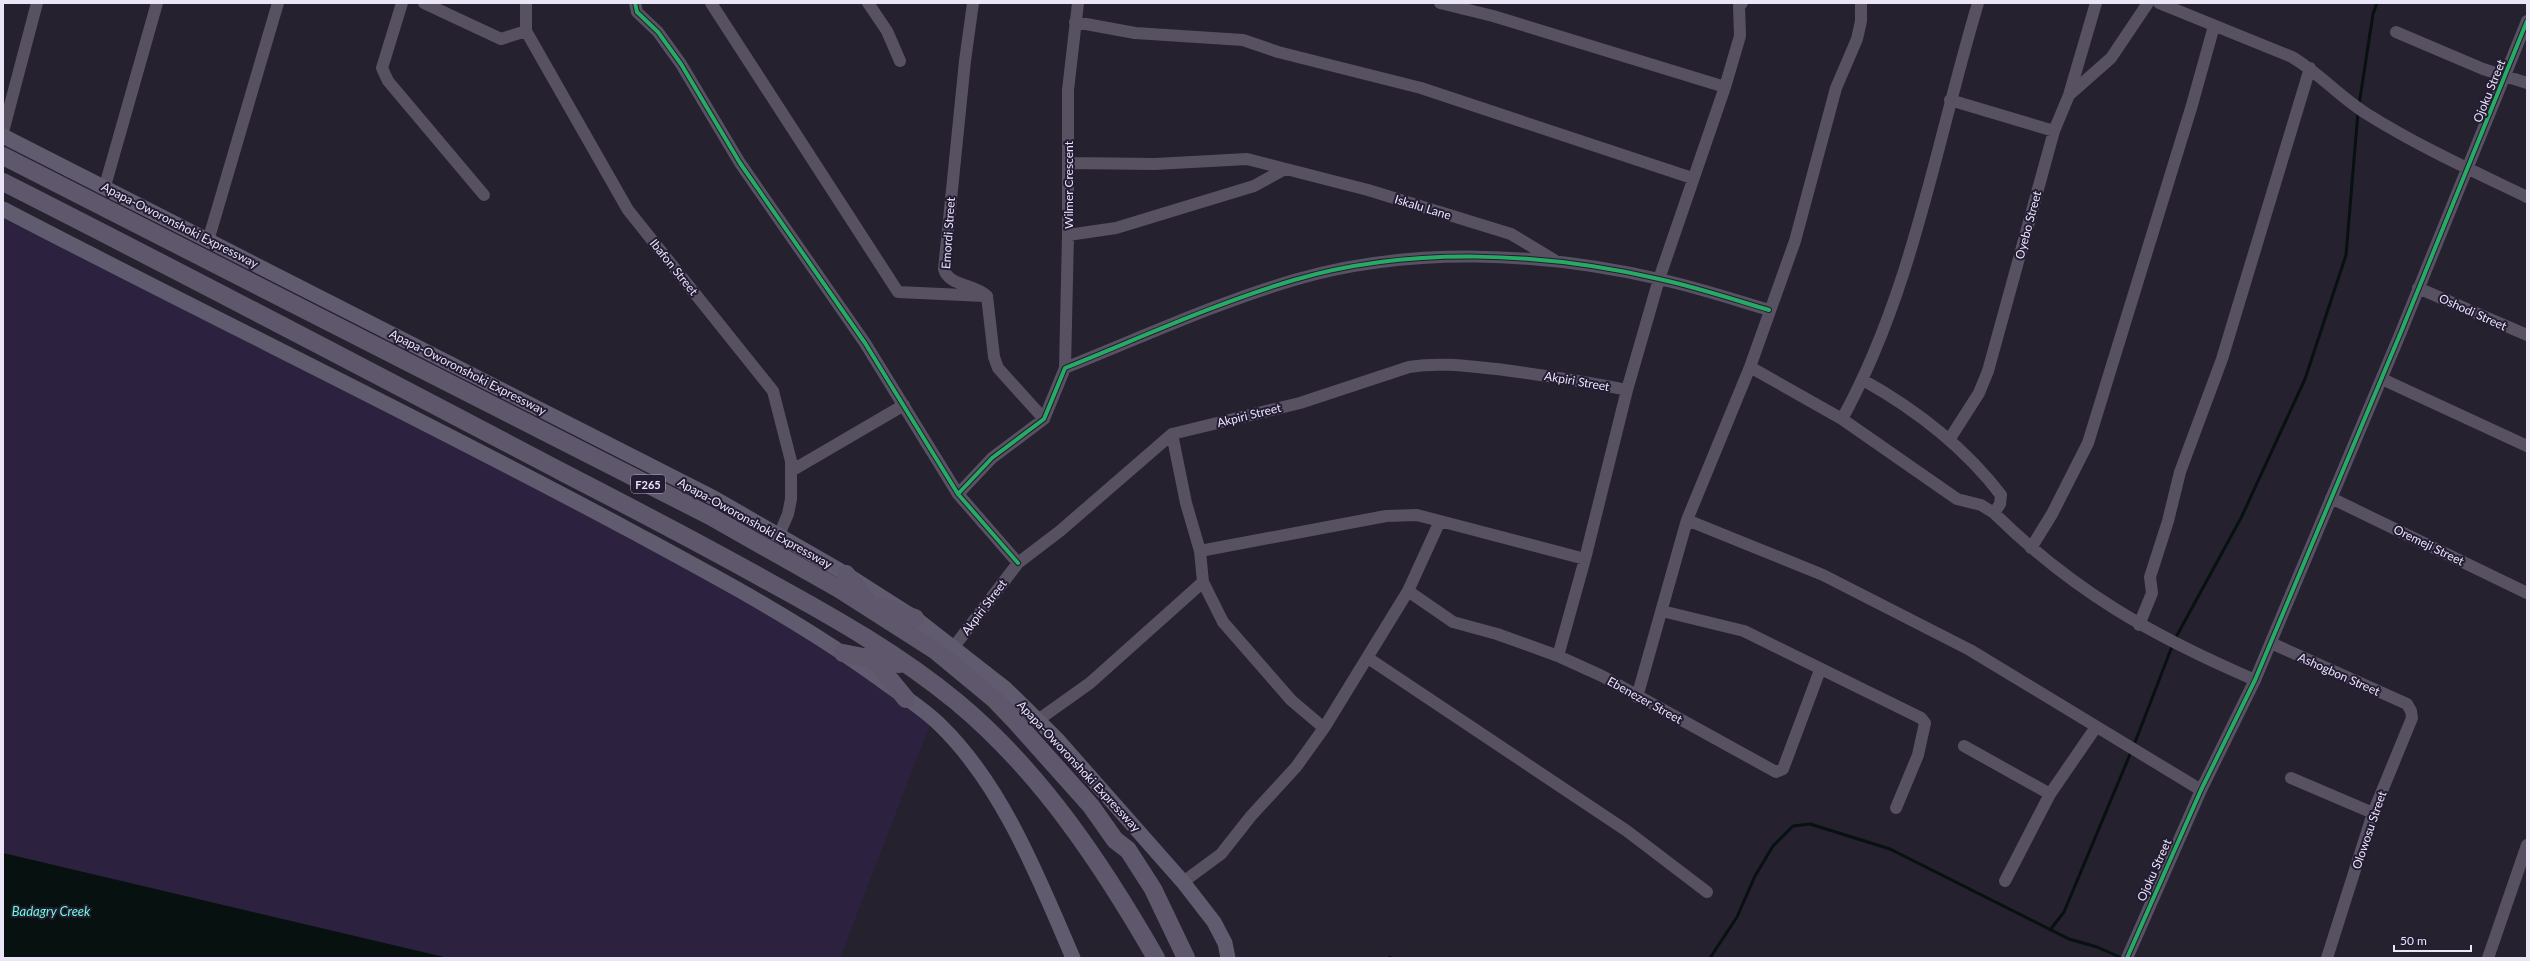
<svg xmlns="http://www.w3.org/2000/svg" width="2530" height="961" font-family="Lato,sans-serif">
<style>
.built{fill:#2c223f}
.water{fill:#071210}
.lines{fill:none;stroke-linecap:round;stroke-linejoin:round}
.stream{stroke:#071210;stroke-width:3}
.minor{stroke:#575162;stroke-width:12}
.major{stroke:#615b6f;stroke-width:15}
.highway{stroke:#5f586d;stroke-width:18}
.cycleway-casing{stroke:#241b34;stroke-width:6}
.cycleway{stroke:#26ab63;stroke-width:4}
.labels{text-anchor:middle;dominant-baseline:central;stroke-width:4;stroke-linejoin:round;paint-order:stroke}
.shield{fill:#241b34;stroke:#afa9bc;stroke-width:1}
.shield-label{font-size:11px;font-weight:bold;fill:#eae6f7}
.street-label{font-size:12px;fill:#eae6f7;stroke:#241b34}
.water-label{font-size:13px;font-style:italic;fill:#69ffd4;stroke:#241b34}
</style>
<rect width="100%" height="100%" fill="#25212e"/>
<!-- built -->
<path class="built" d="M3,204L719,576L931,722L840,958H448L3,853Z"/>
<!-- water -->
<path class="water" d="M3,853L448,958H3Z"/>
<g class="lines">
<!-- stream -->
<path class="stream" d="M2359,105L2373,14L2377,3
M2175,639L2241,518L2305,379L2346,255L2358,112
M2134,745L2173,644
M2050,930L2064,912L2131,752
M1390,957L1392,958
M1710,958L1737,917L1755,876L1773,846L1793,826L1810,824L1890,849L2069,939L2097,947L2122,958"/>
<!-- minor -->
<path class="minor" d="M402,3L382,68L388,81L484,195
M424,3L501,39L526,31
M526,3V31L628,210L773,391L791,461V499L788,514L779,535
M635,3L637,12L658,32L681,64L740,163L865,343L958,494L1018,563
M711,3L898,292L984,296
M868,3L887,31L900,61
M973,3L965,61L944,269C948,286 976,284 987,296L994,357L998,368L1044,419
M1440,3L1493,16L1725,87
M2159,3L2292,57C2319,73 2340,97 2367,114C2418,146 2473,171 2527,197
M1075,22L1135,33L1243,40L1278,52L1421,88L1692,178
M2396,32L2483,69L2527,83
M2069,95L2111,58L2148,3
M1950,100L2054,131
M3,132L37,3
M1069,163L1155,164L1247,159L1368,190L1511,234L1554,260
M105,186L157,3
M1068,235L1116,228L1254,186L1285,169
M208,241L278,3
M2418,288L2527,335
M1750,367L1842,419L1957,499L1981,505L1994,513C2074,592 2153,636 2255,680
M1065,368L1068,235V90L1078,3
M2382,379L2527,446
M1863,380C1915,409 1965,448 2001,495L2000,504L1994,513
M1842,419C1913,290 1936,143 1978,3
M1172,434L1186,503L1200,551L1203,582L1223,622L1291,700L1324,728
M1949,440L1979,393L1988,371L2054,131L2069,95L2096,3
M791,471L904,405
M958,494L992,458L1044,419L1065,368C1140,338 1216,303 1294,280C1410,246 1542,252 1659,279C1696,287 1732,299 1769,310
M2331,498L2527,593
M1687,520L1823,575L1970,650L2201,790
M2031,548L2052,514L2088,443L2192,105L2214,26
M1200,551L1386,516L1417,515L1585,559
M1408,591L1453,622L1497,634L1558,656L1602,676L1776,772L1783,769L1820,670
M1662,611L1744,631L1921,718L1925,723L1918,755L1896,808
M2139,625L2152,593L2150,577L2168,521L2180,472L2222,359L2310,68
M2271,643L2407,704L2411,711L2412,718L2373,813L2327,958
M953,648L1018,563L1060,531L1172,434L1300,403L1409,367C1439,362 1467,366 1497,369C1541,375 1584,381 1627,390
M1558,656L1585,559L1627,390L1659,279L1725,87L1740,36L1739,6L1742,3
M1368,658L1627,831L1707,892
M1637,697L1687,520L1750,367L1795,241L1836,88L1857,39L1861,21V3
M1038,720L1090,683L1203,582
M1964,746L2050,794
M2291,778L2373,813
M2005,881L2050,794L2096,727
M1183,882L1221,854L1251,816L1296,767L1324,728L1408,591L1440,521
M2127,958L2201,790L2255,680L2401,332L2527,21
M2488,958L2527,845"/>
<!-- major -->
<path class="major" d="M3,136L714,498L846,574L915,618L1006,689L1056,738L1183,882L1214,922L1225,943L1228,958
M3,209C212,318 425,420 633,532C718,578 803,623 881,680C901,695 923,708 940,725C1003,786 1039,879 1073,958"/>
<!-- highway -->
<path class="highway" d="M3,156L710,516L839,589L936,651L994,699L1016,722L1091,806L1115,840L1128,850L1153,889L1186,958
M3,182C191,277 377,375 564,473C634,509 703,545 771,583C835,618 900,655 957,702C1041,772 1102,864 1156,958
M846,574L868,602
M880,606L915,618
M843,653L899,664
M870,655L906,699"/>
<defs>
<path id="cycleway" d="M635,3L637,12L658,32L681,64L740,163L865,343L958,494L1018,563
M958,494L992,458L1044,419L1065,368C1140,338 1216,303 1294,280C1410,246 1542,252 1659,279C1696,287 1732,299 1769,310
M2127,958L2201,790L2255,680L2401,332L2527,21"/>
</defs>
<!-- cycleway casing -->
<use href="#cycleway" class="cycleway-casing"/>
<!-- cycleway -->
<use href="#cycleway" class="cycleway"/>
</g>
<g class="labels">
<!-- shield labels -->
<rect class="shield" x="631" y="475" width="34" height="18" rx="3"/>
<g class="shield-label">
<text x="648" y="484">F265</text>
</g>
<!-- street labels -->
<g class="street-label">
<text transform="translate(2489 91) rotate(-68)">Ojoku Street</text>
<text transform="translate(1068 185) rotate(-90)">Wilmer Crescent</text>
<text transform="translate(1423 207) rotate(17)">Iskalu Lane</text>
<text transform="translate(180 225) rotate(27)">Apapa-Oworonshoki Expressway</text>
<text transform="translate(2028 225) rotate(-75)">Oyebo Street</text>
<text transform="translate(948 233) rotate(-86)">Emordi Street</text>
<text transform="translate(674 267) rotate(51)">Ibafon Street</text>
<text transform="translate(2473 312) rotate(24)">Oshodi Street</text>
<text transform="translate(468 372) rotate(27)">Apapa-Oworonshoki Expressway</text>
<text transform="translate(1577 381) rotate(10)">Akpiri Street</text>
<text transform="translate(1249 415) rotate(-14)">Akpiri Street</text>
<text transform="translate(755 523) rotate(29)">Apapa-Oworonshoki Expressway</text>
<text transform="translate(2429 545) rotate(26)">Oremeji Street</text>
<text transform="translate(984 607) rotate(-53)">Akpiri Street</text>
<text transform="translate(2339 674) rotate(24)">Ashogbon Street</text>
<text transform="translate(1645 700) rotate(29)">Ebenezer Street</text>
<text transform="translate(1079 766) rotate(47)">Apapa-Oworonshoki Expressway</text>
<text transform="translate(2369 830) rotate(-71)">Olowosu Street</text>
<text transform="translate(2154 870) rotate(-66)">Ojoku Street</text>
</g>
<!-- water labels -->
<g class="water-label">
<text x="51" y="911">Badagry Creek</text>
</g>
</g>
<!-- border -->
<rect width="2530" height="961" fill="none" stroke="#eae6f7" stroke-width="8"/>
<!-- scale -->
<path d="M2394 945v6h77v-6" fill="none" stroke="#eae6f7" stroke-width="2"/>
<text x="2400" y="945" font-size="12" fill="#eae6f7" stroke="#241b34" stroke-width="3" paint-order="stroke">50 m</text>
</svg>
